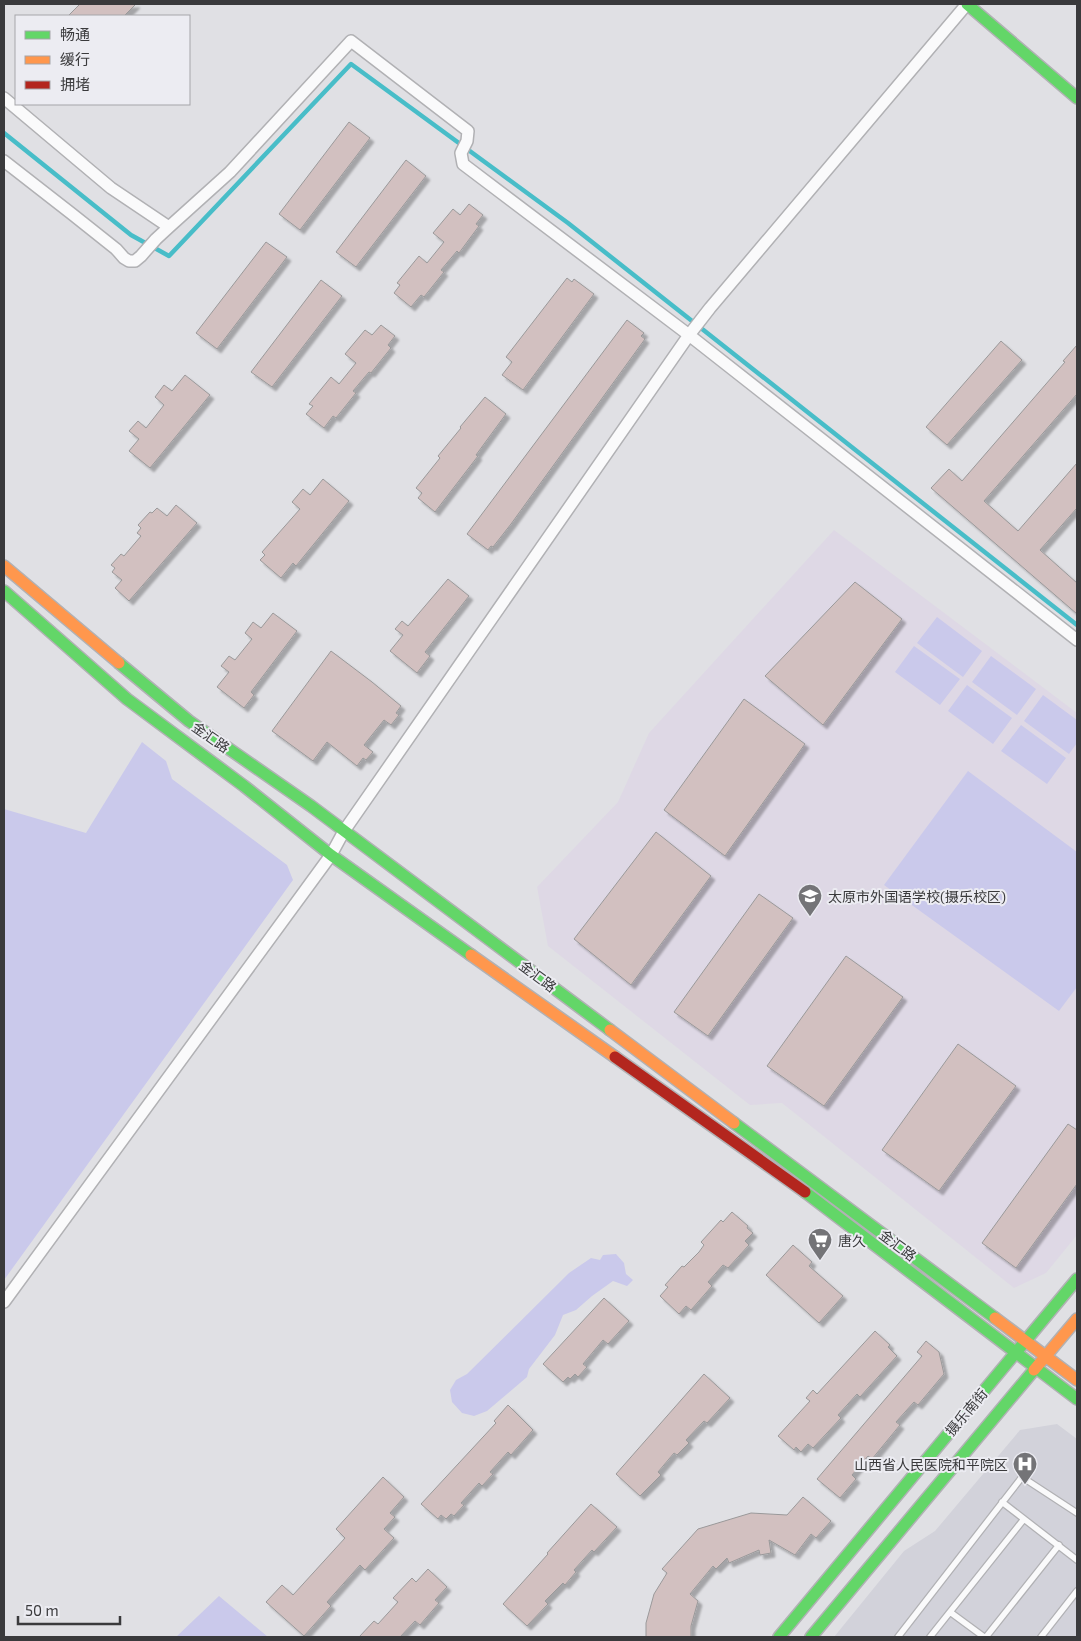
<svg xmlns="http://www.w3.org/2000/svg" width="1081" height="1641" font-family="'Exo 2','Noto Sans SC',sans-serif">
<style>
.built{fill:#d2d2da}
.industrial{fill:#ded8e5}
.green{fill:#cac9eb}
.lines{fill:none;stroke-linecap:round;stroke-linejoin:round}
.stream{stroke:#48bdc8;stroke-width:4.5}
.building{fill:#d2c0c0;stroke:#9a999a;filter:url(#shadow)}
.lane-casing{stroke:#b1b1b4;stroke-width:8}
.street-casing{stroke:#b1b1b4;stroke-width:14}
.fast-casing{stroke:#b1b1b4;stroke-width:14}
.slow-casing{stroke:#b1b1b4;stroke-width:14}
.jam-casing{stroke:#b1b1b4;stroke-width:14}
.lane{stroke:#fafafb;stroke-width:5.5}
.street{stroke:#fafafb;stroke-width:11}
.fast{stroke:#63d668;stroke-width:11}
.slow{stroke:#ff974d;stroke-width:11}
.jam{stroke:#b3261e;stroke-width:11}
.labels{text-anchor:middle;dominant-baseline:central;stroke-width:4;stroke-linejoin:round;paint-order:stroke}
.street-label{font-size:14px;fill:#3a3a3c;stroke:#ececf2}
.poi-label{font-size:14px;fill:#3a3a3c;stroke:#ececf2;text-anchor:start}
</style>
<defs>
<filter id="shadow"><feDropShadow dx="4" dy="4" stdDeviation="1" flood-color="#0004"/></filter>
</defs>
<rect width="100%" height="100%" fill="#e0e0e4"/>
<!-- built -->
<path class="built" d="M1057,1424L1077,1439V1637H834L904,1551L935,1531L1020,1430Z"/>
<!-- industrial -->
<path class="industrial" d="M834,530L1077,713V1235L1046,1273L1014,1288L782,1103L750,1105L548,946L537,887L618,802L649,733Z"/>
<!-- green -->
<path class="green" d="M937,617L982,651L963,677L917,643Z
M914,646L960,679L940,705L895,672Z
M991,656L1036,689L1017,715L972,682Z
M967,685L1012,718L993,744L948,711Z
M1043,695L1077,720V743L1069,754L1024,721Z
M1021,725L1066,758L1047,784L1001,751Z
M142,742L166,761L172,779L287,865L293,880L4,1280V809L86,833Z
M968,771L1077,852V987L1059,1011L884,885Z
M616,1254L624,1263L626,1274L633,1280L627,1286L613,1281L592,1296L576,1310L563,1315L555,1335L529,1369L527,1377L487,1411L474,1416L462,1413L452,1402L450,1390L456,1380L467,1374L569,1273L591,1258L600,1260L603,1255Z
M219,1596L268,1637H176Z"/>
<g class="lines">
<!-- stream -->
<path class="stream" d="M4,133L131,235L169,256L351,64L568,223L1077,625"/>
</g>
<!-- building -->
<path class="building" d="M80,4H136L124,16H68Z
M349,122L370,138L300,230L279,214Z
M406,160L426,176L356,267L336,252Z
M469,204L483,215L476,224L479,226L459,253L457,251L441,270L444,272L424,297L421,295L411,307L394,293L400,285L397,283L419,256L427,263L444,242L433,233L453,209L460,215Z
M266,242L287,257L217,349L196,333Z
M567,278L572,282L574,279L594,294L523,390L502,375L512,362L506,357Z
M321,280L342,296L272,387L251,372Z
M627,320L644,333L641,336L645,339L511,524L493,547L491,546L488,550L467,534Z
M381,325L395,336L388,345L391,348L371,373L369,372L353,391L356,393L336,418L333,416L324,428L306,414L313,406L309,404L331,377L339,384L356,363L345,354L365,330L372,335Z
M1001,341L1022,360L947,445L926,427Z
M1077,345V394L984,501L1018,531L1077,463V508L1040,550L1077,583V614L931,488L949,469L962,481L1065,362L1063,361Z
M185,375L210,395L150,468L129,451L139,439L129,431L138,421L146,428L164,405L155,397L164,385L172,391Z
M485,397L506,414L476,455L478,456L435,512L418,498L422,493L416,488L440,458L438,456L461,428L460,427Z
M323,479L349,501L296,566L293,563L281,578L260,560L265,555L262,552L300,509L292,502L303,489L310,495Z
M176,505L197,523L129,601L115,588L122,580L112,572L115,568L111,565L121,554L124,556L141,536L137,533L141,528L138,525L150,512L152,513L157,508L167,516Z
M448,579L469,596L425,652L430,656L417,673L390,651L403,635L395,629L402,621L408,626Z
M855,582L902,619L823,725L765,676Z
M273,613L297,631L251,692L254,695L244,708L217,687L229,672L221,666L229,656L235,660L252,639L245,633L253,622L261,628Z
M331,651L372,682L401,706L396,713L399,715L391,725L384,720L364,745L373,752L366,760L363,758L357,766L327,742L313,761L272,731Z
M744,699L805,744L725,856L664,810Z
M656,832L711,876L631,985L574,939Z
M759,894L793,918L708,1036L674,1012Z
M846,956L903,997L824,1106L767,1066Z
M958,1044L1016,1086L939,1191L882,1150Z
M1068,1124L1077,1130V1184L1016,1268L982,1243Z
M732,1212L748,1226L747,1228L753,1233L745,1241L749,1245L728,1268L723,1265L708,1282L712,1286L691,1310L686,1306L679,1314L660,1296L668,1287L665,1285L682,1266L684,1267L699,1252L704,1245L701,1242L721,1220L723,1222Z
M793,1245L812,1262L809,1266L843,1296L819,1323L766,1275Z
M604,1298L629,1321L608,1344L603,1340L583,1364L587,1367L578,1377L575,1374L570,1379L568,1377L563,1382L543,1364Z
M875,1331L890,1345L888,1347L897,1356L860,1397L857,1394L838,1415L841,1418L813,1448L808,1444L801,1452L796,1447L794,1450L778,1436L810,1401L806,1398L813,1390L817,1394Z
M926,1341L939,1352L944,1374L918,1405L914,1402L896,1422L900,1425L872,1459L868,1456L852,1475L856,1479L840,1498L817,1479L922,1356L917,1352Z
M704,1374L730,1398L707,1423L704,1421L686,1440L689,1443L677,1455L674,1453L658,1472L661,1475L640,1496L616,1474Z
M508,1405L533,1430L511,1455L508,1452L490,1472L493,1474L482,1486L479,1483L461,1503L464,1505L454,1516L451,1514L446,1519L441,1515L438,1519L421,1504L496,1423L494,1421Z
M383,1477L404,1497L390,1513L395,1517L384,1529L394,1538L365,1570L360,1565L327,1602L331,1606L304,1636L266,1602L282,1585L293,1595L345,1538L336,1529Z
M803,1497L831,1521L816,1538L811,1534L795,1555L769,1540L771,1553L760,1555L759,1550L729,1563L727,1558L716,1569L713,1566L690,1594L698,1601L691,1626V1637H646V1623L654,1594L667,1573L662,1569L698,1529L751,1513L787,1515Z
M591,1504L617,1527L594,1552L592,1550L574,1570L576,1572L565,1585L563,1583L545,1601L548,1604L527,1626L503,1604L548,1554L547,1553Z
M428,1569L447,1587L435,1600L439,1603L420,1625L415,1621L400,1637H359L374,1621L378,1624L398,1602L393,1598L412,1578L416,1582Z"/>
<g class="lines">
<defs>
<path id="lane" d="M1002,1502L1077,1560
M950,1612L984,1637
M898,1637L1022,1477L1077,1513
M930,1637L1024,1519
M986,1637L1059,1545
M1041,1637L1077,1591"/>
<path id="street" d="M4,98L111,188L169,227
M4,161L72,214L116,249L124,258L129,261H135L141,256L156,239L169,227L230,172L351,41L468,131L467,141L461,153L463,164L689,335L1077,640
M4,1302L331,855L344,831L689,335L710,308L967,4"/>
<path id="fast" d="M967,4L1077,98
M4,591L127,699L244,786L331,855L471,955
M119,663L189,721L311,806L610,1030
M734,1123L995,1318
M805,1192L1077,1399
M779,1637L1077,1279
M811,1637L1034,1370"/>
<path id="slow" d="M4,566L119,663
M471,955L615,1057
M610,1030L734,1123
M995,1318L1077,1380
M1034,1370L1077,1319"/>
<path id="jam" d="M615,1057L805,1192"/>
</defs>
<!-- lane casing -->
<use href="#lane" class="lane-casing"/>
<!-- street casing -->
<use href="#street" class="street-casing"/>
<!-- fast casing -->
<use href="#fast" class="fast-casing"/>
<!-- slow casing -->
<use href="#slow" class="slow-casing"/>
<!-- jam casing -->
<use href="#jam" class="jam-casing"/>
<!-- lane -->
<use href="#lane" class="lane"/>
<!-- street -->
<use href="#street" class="street"/>
<!-- fast -->
<use href="#fast" class="fast"/>
<!-- slow -->
<use href="#slow" class="slow"/>
<!-- jam -->
<use href="#jam" class="jam"/>
</g>
<!-- icons -->
<defs>
<symbol id="school-pin" viewBox="-11 -11 22 30"><path d="M0 17L-7.5 6A9.5 9.5 0 1 1 7.5 6Z" fill="#747477" stroke="#ececf2"/><path d="M0-5L7-2L0 1L-7-2ZM-4 1L0 2.5L4 1V4Q0 6-4 4Z" fill="#fff"/></symbol>
<symbol id="supermarket-pin" viewBox="-11 -11 22 30"><path d="M0 17L-7.5 6A9.5 9.5 0 1 1 7.5 6Z" fill="#747477" stroke="#ececf2"/><path d="M-6-5.5h2.5l.6 2H6L4.5 2H-2.5L-4.4-4H-6ZM-1.5 3.2a1.3 1.3 0 1 0 .1 0ZM3 3.2a1.3 1.3 0 1 0 .1 0Z" fill="#fff"/></symbol>
<symbol id="hospital-pin" viewBox="-11 -11 22 30"><path d="M0 17L-7.5 6A9.5 9.5 0 1 1 7.5 6Z" fill="#747477" stroke="#ececf2"/><path d="M-5-5h3v3.5h4V-5h3V5h-3V1.5h-4V5h-3Z" fill="#fff"/></symbol>
</defs>
<g fill-rule="evenodd">
<use href="#school-pin" x="796" y="882" width="28" height="38"/>
<use href="#supermarket-pin" x="806" y="1226" width="28" height="38"/>
<use href="#hospital-pin" x="1011" y="1450" width="28" height="38"/>
</g>
<g class="labels">
<!-- street labels -->
<g class="street-label">
<text transform="translate(211 737) rotate(35)">金汇路</text>
<text transform="translate(538 976) rotate(37)">金汇路</text>
<text transform="translate(898 1245) rotate(37)">金汇路</text>
<text transform="translate(966 1412) rotate(-50)">摄乐南街</text>
</g>
<!-- poi labels -->
<g class="poi-label">
<text x="828" y="896">太原市外国语学校(摄乐校区)</text>
<text x="838" y="1240">唐久</text>
<text x="1008" y="1464" text-anchor="end">山西省人民医院和平院区</text>
</g>
</g>
<!-- border -->
<rect width="1081" height="1641" fill="none" stroke="#3a3a3c" stroke-width="10"/>
<!-- legend -->
<rect x="15" y="15" width="175" height="90" fill="#ececf2" stroke="#a5a5a9"/>
<rect x="25" y="31" width="25" height="8" fill="#63d668" stroke="#a5a5a9"/>
<text x="60" y="40" font-size="15" fill="#3a3a3c">畅通</text>
<rect x="25" y="56" width="25" height="8" fill="#ff974d" stroke="#a5a5a9"/>
<text x="60" y="65" font-size="15" fill="#3a3a3c">缓行</text>
<rect x="25" y="81" width="25" height="8" fill="#b3261e" stroke="#a5a5a9"/>
<text x="60" y="90" font-size="15" fill="#3a3a3c">拥堵</text>
<!-- scale -->
<path d="M18 1616v8h102v-8" fill="none" stroke="#3a3a3c" stroke-width="2.5"/>
<text x="25" y="1616" font-size="15" fill="#3a3a3c" stroke="#ececf2" stroke-width="4" paint-order="stroke">50 m</text>
</svg>
